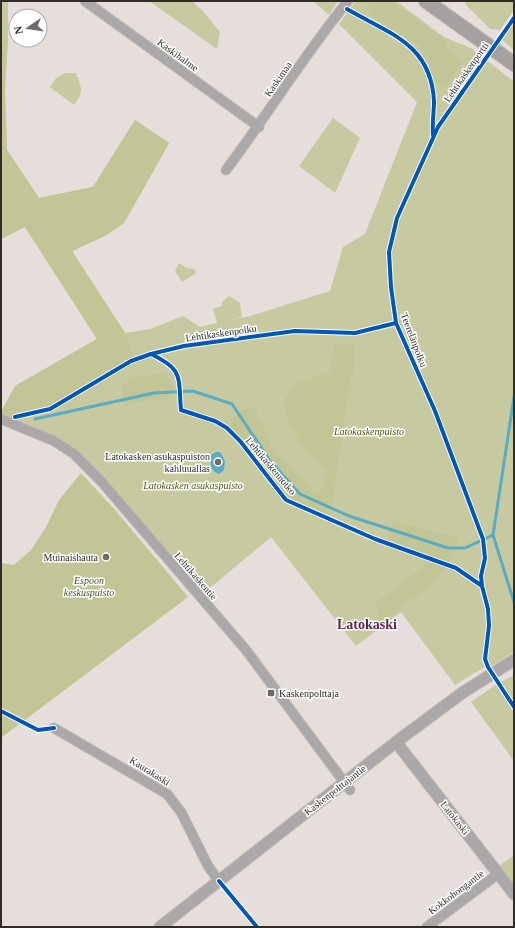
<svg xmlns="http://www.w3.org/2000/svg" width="515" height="928" font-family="'Times New Roman',serif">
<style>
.green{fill:#c7caa1}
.forest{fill:#c2c596}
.water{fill:#5bacc1}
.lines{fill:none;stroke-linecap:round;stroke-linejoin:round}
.stream{stroke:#5bacc1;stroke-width:3}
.minor-casing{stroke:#c1bbb8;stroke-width:11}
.tertiary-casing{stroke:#c1bbb8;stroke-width:13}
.primary-casing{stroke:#c1bbb8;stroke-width:16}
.minor{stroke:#aaa8a8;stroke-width:9}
.tertiary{stroke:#aaa8a8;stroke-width:11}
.primary{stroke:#a5a1a0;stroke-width:14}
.cycleway-casing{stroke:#fff;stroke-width:6}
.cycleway{stroke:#0057b8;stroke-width:4}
.poi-dot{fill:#706a68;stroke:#fff;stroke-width:1.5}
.labels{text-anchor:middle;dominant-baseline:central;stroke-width:3;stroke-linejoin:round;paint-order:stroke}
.street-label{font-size:10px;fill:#312c2a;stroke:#fff}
.park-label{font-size:10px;font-style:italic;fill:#4d5417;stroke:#fff}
.poi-label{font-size:10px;fill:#312c2a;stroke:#fff;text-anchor:end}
.district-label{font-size:14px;font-weight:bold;fill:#62264d;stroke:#fff}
</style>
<rect width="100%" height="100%" fill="#e6dedb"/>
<!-- green -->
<path class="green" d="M1,1H8V39L5,88L7,150L39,198L93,187L135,120L169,143L124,223L105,236L72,251L125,333L150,329L183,316L200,327L217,323L213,309L222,306V302L229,296L240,303L242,317L225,321L250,316L330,291L343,247L365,234L417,102L339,24L356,1H396L444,37L471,48L512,80L514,78V652L490,667L488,665L455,685L401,612L356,646L271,537L205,592L197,583L190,580L98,470L79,454L1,417V412L15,386L97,339L25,227L1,239Z
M149,1H192L203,11L220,32L217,49Z
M313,1H338L329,15Z
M465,1H514V10L500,30L490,29L466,5Z
M514,23V50L502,40Z
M65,73H76C82,89 84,91 74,105L50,87L56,78Z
M333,118L360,138L335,193L299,166Z
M179,263L187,268L194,269L196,273L182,282L175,271Z
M514,675V761L471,702L494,686Z
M514,855V885L499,866Z"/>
<!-- forest -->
<path class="forest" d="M372,1H390L443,38L449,51L459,60L461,64L447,85L443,87L435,82C432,69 429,56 419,46C403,31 377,29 368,7Z
M8,39L5,88L7,150L39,198L93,187L135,120L169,143L124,223L105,236L72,251L125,333L135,359L50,409L15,417L1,412L15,386L97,339L25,227L1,239V41Z
M335,344H355V367L349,386L330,521L286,500L240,441L227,428L238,412L256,406L257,414L275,453L314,492H319L323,489L325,470L302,444L288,422L283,401L297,383L329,373Z
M165,373L174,387L167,401L151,399L125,405L121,387L132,378Z
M81,473L116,511L188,597L1,738V563L14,565L31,550L46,527L59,500Z
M394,521L459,538L450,560L433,583L379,624L376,602L432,560L385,543Z"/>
<!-- water -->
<path class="water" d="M216,452H220L225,461L224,470L219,474C211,472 209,463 211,455Z"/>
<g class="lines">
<!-- stream -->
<path class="stream" d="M514,397L493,535L514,602
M35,419L154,393L193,391L232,404L271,462L300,494L349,516L448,548H465L493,535"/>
<defs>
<path id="minor" d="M85,1L259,127
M226,170C268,114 304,55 348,1
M1,419L54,441L74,454L101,481L246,650L350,790
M54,728L167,794L181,812L208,866L219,881
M427,927L498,874"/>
<path id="tertiary" d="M396,742L514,894
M160,927L396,742L462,693L514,660"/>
<path id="primary" d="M426,1L514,64"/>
</defs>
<!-- minor casing -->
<use href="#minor" class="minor-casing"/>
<!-- tertiary casing -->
<use href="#tertiary" class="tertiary-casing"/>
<!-- primary casing -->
<use href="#primary" class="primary-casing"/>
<!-- minor -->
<use href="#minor" class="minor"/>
<!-- tertiary -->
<use href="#tertiary" class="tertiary"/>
<!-- primary -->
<use href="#primary" class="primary"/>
<defs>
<path id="cycleway" d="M347,9C390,34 431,44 434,101C434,112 432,123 433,135
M514,18L438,127L397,218L389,252L391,287L396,323L435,411L483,539L485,558L481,576L482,586L488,609L489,626L485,659L488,667L514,707
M151,354C184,370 178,376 181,410L215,421L227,428L240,441L286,500L375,539L456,568L482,586
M15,417L50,409L131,361L151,354L184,346L295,331L355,333L396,323
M1,711L38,730L54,728
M219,881L257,927"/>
</defs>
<!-- cycleway casing -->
<use href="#cycleway" class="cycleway-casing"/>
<!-- cycleway -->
<use href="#cycleway" class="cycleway"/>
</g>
<!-- markers -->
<g class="poi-dot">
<circle cx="218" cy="462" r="4"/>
<circle cx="106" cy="557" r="4"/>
<rect x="267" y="689" width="8" height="8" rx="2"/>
</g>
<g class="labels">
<!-- street labels -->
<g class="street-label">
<text transform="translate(178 55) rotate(36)">Kaskihalme</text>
<text transform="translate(466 72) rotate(-55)">Lehtikaskenportti</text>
<text transform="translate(278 79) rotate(-55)">Kaskimaa</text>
<text transform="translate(221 333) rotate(-8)">Lehtikaskenpolku</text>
<text transform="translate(414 340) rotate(69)">Teerelänpolku</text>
<text transform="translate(271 466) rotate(50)">Lehtikaskennotko</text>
<text transform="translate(196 576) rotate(49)">Lehtikaskentie</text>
<text transform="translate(150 771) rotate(32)">Kaurakaski</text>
<text transform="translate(335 790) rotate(-38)">Kaskenpolttajantie</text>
<text transform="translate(455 818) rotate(52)">Latokaski</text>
<text transform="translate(456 892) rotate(-37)">Kokkohongantie</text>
</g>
<!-- park labels -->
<g class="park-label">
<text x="369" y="431">Latokaskenpuisto</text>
<text x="193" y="485">Latokasken asukaspuisto</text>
<text x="89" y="580">Espoon<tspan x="89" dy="12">keskuspuisto</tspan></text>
</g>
<!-- poi labels -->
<g class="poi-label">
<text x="210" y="456">Latokasken asukaspuiston<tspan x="210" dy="12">kahluuallas</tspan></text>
<text x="98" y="557">Muinaishauta</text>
<text x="279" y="693" text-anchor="start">Kaskenpolttaja</text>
</g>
<!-- district labels -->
<g class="district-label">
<text x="367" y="624">Latokaski</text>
</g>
</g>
<!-- border -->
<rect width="515" height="928" fill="none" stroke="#312c2a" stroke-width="4"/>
<!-- north arrow -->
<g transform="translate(28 28) rotate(257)"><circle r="19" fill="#ffffff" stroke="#adabaa"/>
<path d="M0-3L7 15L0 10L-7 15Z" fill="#706a68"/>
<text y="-6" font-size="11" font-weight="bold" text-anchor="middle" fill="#312c2a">N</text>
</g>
</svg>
